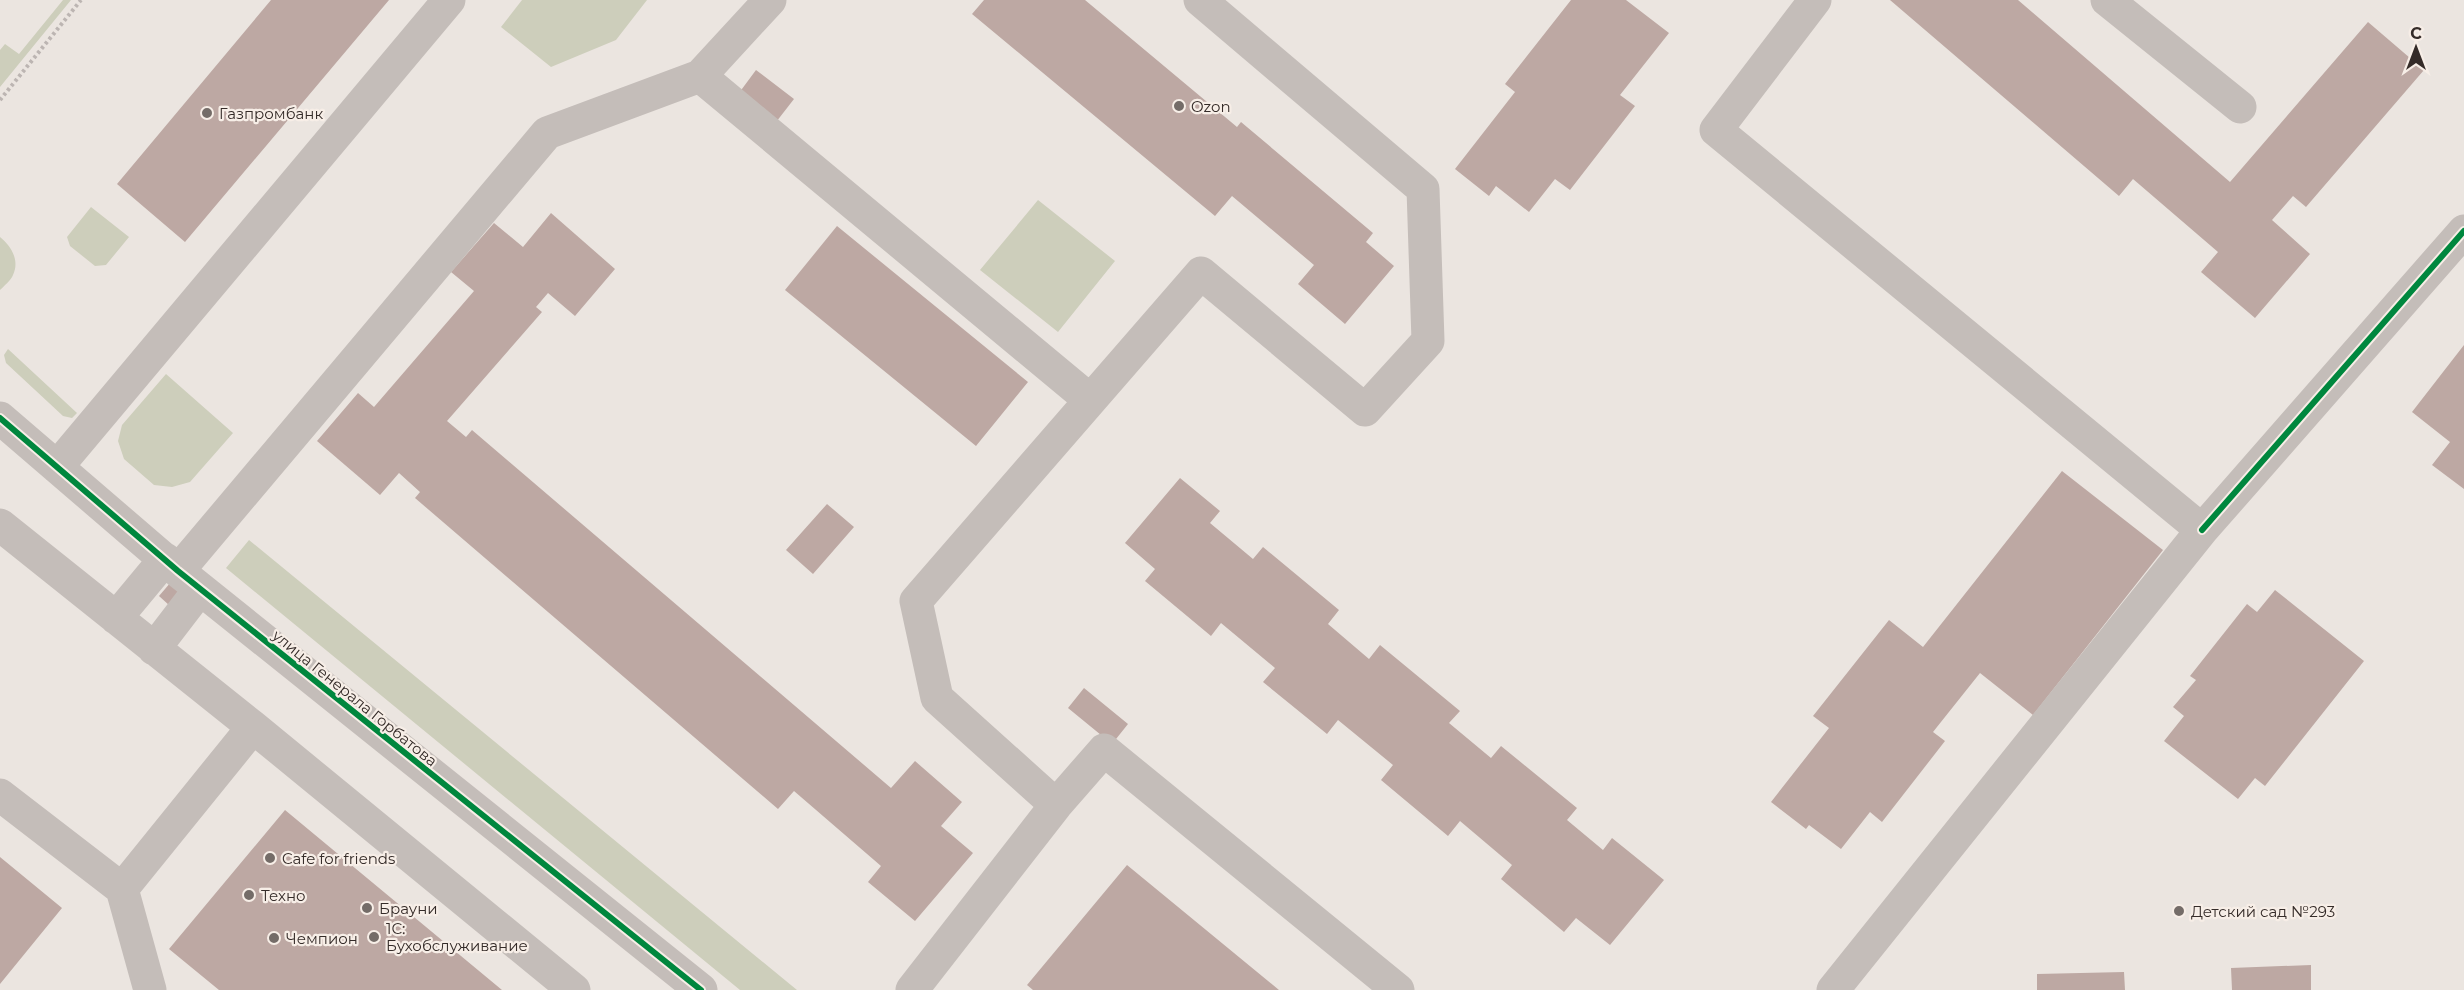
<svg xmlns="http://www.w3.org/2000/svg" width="2464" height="990" font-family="Montserrat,sans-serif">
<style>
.green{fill:#cdcebb}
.building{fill:#bda8a3}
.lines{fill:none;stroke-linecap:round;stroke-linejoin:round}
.path{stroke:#bcb5b2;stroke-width:4;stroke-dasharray:3 3;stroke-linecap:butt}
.minor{stroke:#c4bdb9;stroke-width:33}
.cycleway-casing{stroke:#f7eee7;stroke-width:10}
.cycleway{stroke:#00873e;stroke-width:6}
.poi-dot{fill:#746c68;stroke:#f7eee7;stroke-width:2}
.labels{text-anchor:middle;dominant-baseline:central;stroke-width:4.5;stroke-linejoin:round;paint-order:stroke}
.poi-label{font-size:15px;fill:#342b28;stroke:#f7eee7;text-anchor:start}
.street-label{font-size:15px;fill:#342b28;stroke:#f7eee7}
</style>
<rect width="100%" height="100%" fill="#ebe5e0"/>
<!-- green -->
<path class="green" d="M63,0H71L0,87V50L5,44L19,54Z
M522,0H647L616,40L551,67L501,27Z
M1038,200L1115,261L1058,332L980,270Z
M91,207L129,237L106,265L95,266L70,246L67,237Z
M0,237C11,246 20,260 13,275C11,280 4,286 0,290Z
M8,349L77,413L72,418L63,416L6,363L4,355Z
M166,374L233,433L190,482L172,487L154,485L124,459L118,441L122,425Z
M249,540L797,990H740L226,568Z"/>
<!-- building -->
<path class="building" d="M271,0H389L185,242L117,184Z
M984,0H1085L1237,127L1241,122L1373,233L1366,242L1394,266L1345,324L1298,284L1314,265L1232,196L1215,216L972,14Z
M1571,0H1626L1669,33L1620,95L1635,106L1570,190L1555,179L1529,212L1496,186L1489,196L1455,169L1515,92L1505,84Z
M1890,0H2018L2230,182L2368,22L2424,70L2306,207L2293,196L2272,220L2310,254L2255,318L2201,272L2218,252L2133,179L2119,196Z
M756,70L794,99L773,126L736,97Z
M551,213L615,269L575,316L548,293L536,307L542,312L447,421L466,437L472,430L891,788L915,761L962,802L941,826L973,853L915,921L868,882L881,866L794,791L778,809L415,498L420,492L399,473L380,495L317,441L358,393L374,407L474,291L451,272L494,223L523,247Z
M837,226L1028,382L976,446L785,290Z
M2464,345V489L2432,465L2450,442L2412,412Z
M2062,471L2163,550L2033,715L1980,673L1933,732L1945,741L1882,822L1870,812L1841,849L1809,825L1806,829L1771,802L1829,728L1813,716L1889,620L1923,647Z
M1180,478L1220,511L1210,523L1253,559L1263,547L1339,610L1328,624L1369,659L1380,645L1460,711L1449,723L1491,758L1501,746L1577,808L1567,820L1603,850L1612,838L1664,880L1610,945L1576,918L1564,932L1501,879L1512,865L1460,821L1448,836L1381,780L1393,765L1338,720L1327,734L1263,682L1275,668L1221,623L1211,636L1145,581L1155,569L1125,543Z
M827,504L854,527L813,574L786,550Z
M171,582L181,592L170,606L159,596Z
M2275,590L2364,661L2265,786L2255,778L2238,799L2164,741L2184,716L2173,707L2196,680L2190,676L2247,604L2257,612Z
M1084,688L1128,724L1112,744L1068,708Z
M285,810L502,990H219L169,949Z
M0,857L62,908L0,984Z
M1127,865L1279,990H1033L1027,985Z
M2311,965V990H2232L2231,968Z
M2124,972L2125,990H2037V974Z"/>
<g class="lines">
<!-- path -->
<path class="path" d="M0,100L81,0"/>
<!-- minor -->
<path class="minor" d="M1815,0L1716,130L2202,530L1833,990
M2107,0L2240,107
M700,76L1090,400
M0,418L178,571L701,990
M57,467L449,0
M0,525L253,727L574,990
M2202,530L2464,231
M178,571L547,133L700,76L770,0
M116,618L165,559
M154,649L200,589
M0,795L122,889L253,727
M1056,805L937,698L916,601L1201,273L1365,410L1428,341L1423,189L1200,0
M122,889L150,990
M912,990L1056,805L1104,750L1398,990"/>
<defs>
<path id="cycleway" d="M0,418L178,571L701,990
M2202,530L2464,231"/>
</defs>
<!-- cycleway casing -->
<use href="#cycleway" class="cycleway-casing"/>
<!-- cycleway -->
<use href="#cycleway" class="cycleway"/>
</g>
<!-- markers -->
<g class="poi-dot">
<circle cx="1179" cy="106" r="6"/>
<circle cx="207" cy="113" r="6"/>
<circle cx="270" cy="858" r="6"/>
<circle cx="249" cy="895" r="6"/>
<circle cx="367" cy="908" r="6"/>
<circle cx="2179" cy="911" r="6"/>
<circle cx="374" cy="937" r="6"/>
<circle cx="274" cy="938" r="6"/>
</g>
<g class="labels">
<!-- poi labels -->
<g class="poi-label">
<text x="1191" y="106">Ozon</text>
<text x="219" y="113">Газпромбанк</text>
<text x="282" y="858">Cafe for friends</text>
<text x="261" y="895">Техно</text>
<text x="379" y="908">Брауни</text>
<text x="2191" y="911">Детский сад №293</text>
<text x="386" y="928">1С:<tspan x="386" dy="17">Бухобслуживание</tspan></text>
<text x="286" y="938">Чемпион</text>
</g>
<!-- street labels -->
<g class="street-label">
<text transform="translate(355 698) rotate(39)">улица Генерала Горбатова</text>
</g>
</g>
<!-- north arrow -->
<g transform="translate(2416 48)" stroke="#f7eee7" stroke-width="4.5" paint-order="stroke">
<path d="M0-4.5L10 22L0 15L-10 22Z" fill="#342b28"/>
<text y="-9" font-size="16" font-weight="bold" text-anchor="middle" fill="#342b28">С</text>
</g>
</svg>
